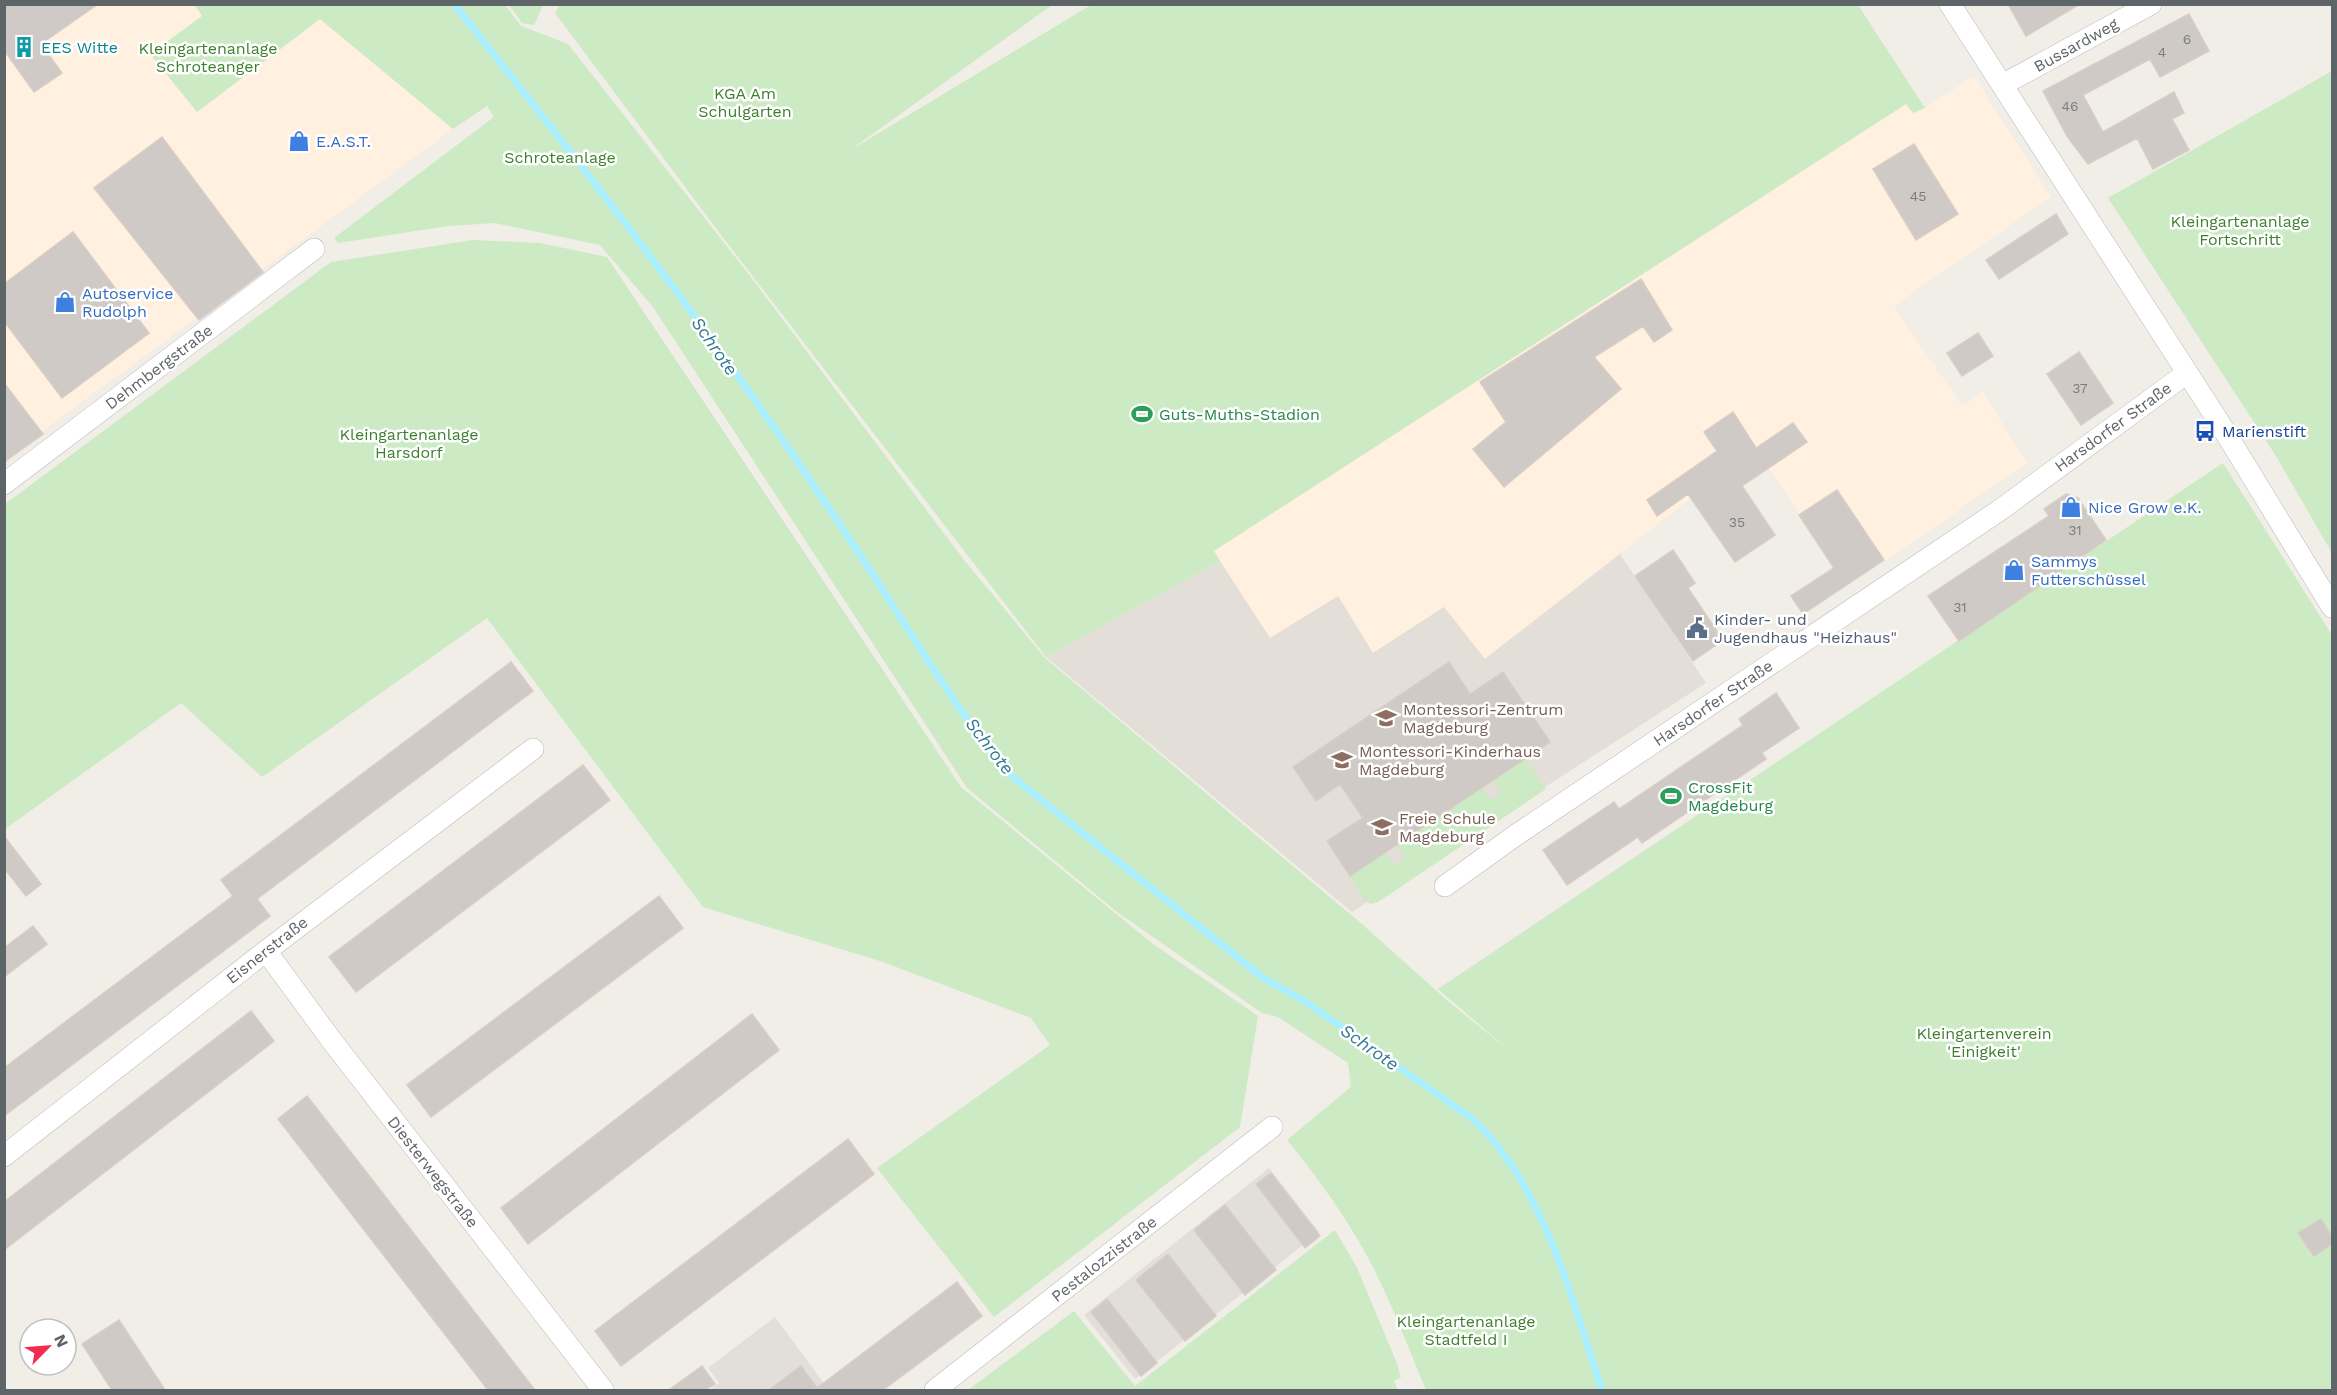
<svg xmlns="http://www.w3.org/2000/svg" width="2337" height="1395" font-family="'Work Sans',sans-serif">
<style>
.commercial{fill:#fff0df}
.industrial{fill:#e2dfdb}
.education{fill:#e4ded8}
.green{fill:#cceac3}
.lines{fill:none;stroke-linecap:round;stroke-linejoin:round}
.stream{stroke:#aaefff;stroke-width:7}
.building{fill:#cfcac6;stroke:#d7cdc5;stroke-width:1.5}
.minor-casing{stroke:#b7bbbe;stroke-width:22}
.minor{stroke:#fff;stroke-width:21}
.labels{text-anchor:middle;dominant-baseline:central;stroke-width:5;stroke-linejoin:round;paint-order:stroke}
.number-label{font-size:14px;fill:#7a7e80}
.street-label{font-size:16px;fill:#5e6568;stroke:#fff}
.culture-label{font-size:16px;fill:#0d838f;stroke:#fff;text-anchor:start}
.park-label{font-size:16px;fill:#3e802e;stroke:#fff}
.shop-label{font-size:16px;fill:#366cbe;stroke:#fff;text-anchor:start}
.leisure-label{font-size:16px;fill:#27864d;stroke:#fff;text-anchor:start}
.transit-label{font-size:16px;fill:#164399;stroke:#fff;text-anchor:start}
.service-label{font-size:16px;fill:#4e5e75;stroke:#fff;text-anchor:start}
.education-label{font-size:16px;fill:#785e54;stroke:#fff;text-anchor:start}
.water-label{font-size:18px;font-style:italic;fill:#347a94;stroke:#fff}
</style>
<rect width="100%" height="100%" fill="#f1ede7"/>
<!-- commercial -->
<path class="commercial" d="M5,5H194L202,15L197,112L320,19L453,129L5,459Z
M1974,76L2051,197L1894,306L1962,406L1983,392L2027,463L1887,560H1884L1845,585L1756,448L1484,659L1444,607L1373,653L1270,638L1213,551L1906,104L1914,113L1925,108Z"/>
<!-- industrial -->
<path class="industrial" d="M1269,1168L1319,1232L1135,1379L1084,1315Z
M775,1317L829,1390H709L719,1383L708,1368Z"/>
<!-- education -->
<path class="education" d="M1620,554L1706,683L1352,912L1046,657L1220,561L1270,638L1338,596L1373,653L1444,607L1485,659Z"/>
<!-- green -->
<path class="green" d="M194,4L505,5L521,26L568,44L747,272L964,560L1045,658L1363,925L1365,924L1364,926L1449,1002L1512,1053L1438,989L2223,463L2332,635V1390H1426C1409,1349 1393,1307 1373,1267C1349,1221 1320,1180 1287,1140L1351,1087L1348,1063L1278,1017L1262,1013L1117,912L967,788L653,307L600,245L495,223L448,226L338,243L334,238L494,117L487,106L453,129L320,19L197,112L150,54L202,16Z
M560,4L1052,5L849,151L1091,5H1858L1925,108L1913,113L1906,104L1214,551L1220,561L1046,657L724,239L555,13Z
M509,5H543L534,25L522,23Z
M2332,71V553L2276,456L2108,198Z
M473,240L540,243L607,257L961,787L1153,944L1258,1016L1240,1127L994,1317L877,1168L1050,1045L1031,1018L883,962L703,907L487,618L262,777L181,703L5,829V504L331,262Z
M1525,758L1546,789L1378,902L1370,904L1365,900L1350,876L1386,852L1395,865L1405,858L1397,845L1482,787L1491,800L1501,793L1492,780Z
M1335,1230L1357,1268L1396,1361L1401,1377L1394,1381L1398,1390H968L1074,1311L1135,1386Z"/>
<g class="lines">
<!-- stream -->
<path class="stream" d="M454,4C570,150 684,296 789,449C825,502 861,555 895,609C932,667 968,726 1014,778L1262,977L1306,1002L1474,1120C1545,1188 1572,1300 1602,1390"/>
</g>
<!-- building -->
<path class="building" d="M4,4H98L41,44L62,73L34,92L4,50Z
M2008,4H2080L2026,36Z
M2189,14L2209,51L2160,77L2150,59L2083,95L2103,132L2174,92L2184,113L2172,119L2189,150L2153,169L2137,138L2088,164L2067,136L2043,91Z
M162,137L263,272L199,320L94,188Z
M1914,144L1958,214L1916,240L1873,169Z
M2056,214L2068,234L1999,279L1986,260Z
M73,232L149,333L62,398L4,321V284Z
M1641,279L1672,330L1654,342L1643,326L1594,357L1621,389L1504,487L1473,449L1506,422L1480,382Z
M1978,333L1993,356L1962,376L1947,353Z
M2079,352L2113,403L2081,425L2047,374Z
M4,383L43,434L4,462Z
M1733,412L1756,448L1793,423L1807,442L1742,486L1775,535L1735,562L1688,494L1657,516L1647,500L1717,451L1704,432Z
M1837,490L1884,560L1803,614L1791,596L1834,568L1799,515Z
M2066,494L2078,498L2106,540L1959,641L1928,596L2049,516L2044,509Z
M1673,550L1695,583L1688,588L1723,640L1693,661L1635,576Z
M511,662L533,691L257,899L270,916L4,1116V1068L233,896L221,880Z
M1449,662L1470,694L1503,672L1550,742L1350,876L1327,841L1363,818L1340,784L1316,801L1293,767Z
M1776,693L1799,728L1762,753L1766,759L1642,843L1638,837L1567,885L1543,850L1614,802L1619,809L1743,725L1739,719Z
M583,765L610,800L356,992L329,957Z
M4,836L41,884L26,896L4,868Z
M659,896L683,928L431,1117L407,1085Z
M33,926L47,944L4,977V948Z
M251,1011L274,1041L4,1250V1202Z
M752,1014L779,1050L528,1244L501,1208Z
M307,1096L360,1164L535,1390H488L278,1119Z
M848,1139L874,1174L621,1366L595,1331Z
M1271,1173L1320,1236L1305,1248L1256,1184Z
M1225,1205L1276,1270L1245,1295L1194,1230Z
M2321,1219L2332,1237V1244L2314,1256L2298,1233Z
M1168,1254L1216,1316L1185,1341L1136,1280Z
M957,1282L982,1316L883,1390H769L801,1366L817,1388Z
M1107,1299L1157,1363L1141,1376L1091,1312Z
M119,1320L165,1390H112L82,1344Z
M702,1366L715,1384L705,1390H669Z"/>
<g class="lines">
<defs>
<path id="minor" d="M1950,4L2217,419L2332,607
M2002,85L2151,4
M4,484L314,249
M1445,886L1516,835L2000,510L2187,373
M266,951L332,1041L603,1390
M4,1156L266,951L533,749
M935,1390L1272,1127"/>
</defs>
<!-- minor casing -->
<use href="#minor" class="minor-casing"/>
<!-- minor -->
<use href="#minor" class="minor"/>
</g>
<!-- icons -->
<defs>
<symbol id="building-bare" viewBox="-9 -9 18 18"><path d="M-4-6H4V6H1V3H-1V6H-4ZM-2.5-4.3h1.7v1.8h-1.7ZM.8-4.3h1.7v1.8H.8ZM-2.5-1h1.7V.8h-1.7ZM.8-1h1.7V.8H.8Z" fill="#0f9aa8" stroke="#fff" stroke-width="2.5" paint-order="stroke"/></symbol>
<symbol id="shop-bare" viewBox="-9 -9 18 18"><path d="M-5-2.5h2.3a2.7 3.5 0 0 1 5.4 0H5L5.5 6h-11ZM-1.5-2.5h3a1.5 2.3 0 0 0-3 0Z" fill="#3f7fe0" stroke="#fff" stroke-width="2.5" paint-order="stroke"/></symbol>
<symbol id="stadium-bare" viewBox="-9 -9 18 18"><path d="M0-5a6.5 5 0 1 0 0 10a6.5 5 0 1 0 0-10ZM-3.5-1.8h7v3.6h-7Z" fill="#2e9e5b" stroke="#fff" stroke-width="2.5" paint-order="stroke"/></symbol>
<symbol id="bus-bare" viewBox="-9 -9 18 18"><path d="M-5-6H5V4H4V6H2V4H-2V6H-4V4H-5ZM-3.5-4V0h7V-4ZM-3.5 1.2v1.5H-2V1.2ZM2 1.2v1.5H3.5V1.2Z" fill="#1a4fb4" stroke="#fff" stroke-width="2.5" paint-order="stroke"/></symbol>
<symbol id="civic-bare" viewBox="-9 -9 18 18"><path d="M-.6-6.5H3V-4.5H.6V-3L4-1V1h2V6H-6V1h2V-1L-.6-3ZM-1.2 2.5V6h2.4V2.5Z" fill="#5c6f8a" stroke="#fff" stroke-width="2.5" paint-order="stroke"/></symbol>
<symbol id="school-bare" viewBox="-9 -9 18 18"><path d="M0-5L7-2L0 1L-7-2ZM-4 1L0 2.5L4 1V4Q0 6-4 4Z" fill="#8d6e63" stroke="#fff" stroke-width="2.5" paint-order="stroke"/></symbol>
</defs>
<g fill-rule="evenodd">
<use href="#building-bare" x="9" y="32" width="30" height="30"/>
<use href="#shop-bare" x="284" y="126" width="30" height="30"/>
<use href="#shop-bare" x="50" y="287" width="30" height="30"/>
<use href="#stadium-bare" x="1127" y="399" width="30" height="30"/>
<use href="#bus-bare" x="2190" y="416" width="30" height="30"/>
<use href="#shop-bare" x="2056" y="492" width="30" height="30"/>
<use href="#shop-bare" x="1999" y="555" width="30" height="30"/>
<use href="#civic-bare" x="1682" y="613" width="30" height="30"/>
<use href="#school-bare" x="1371" y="703" width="30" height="30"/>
<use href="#school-bare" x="1327" y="745" width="30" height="30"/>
<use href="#stadium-bare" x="1656" y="781" width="30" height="30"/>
<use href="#school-bare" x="1367" y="812" width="30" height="30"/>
</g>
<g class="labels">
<!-- number labels -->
<g class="number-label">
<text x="2187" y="39">6</text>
<text x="2162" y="52">4</text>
<text x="2070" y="106">46</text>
<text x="1918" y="196">45</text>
<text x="2080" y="388">37</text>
<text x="1737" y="522">35</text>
<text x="2075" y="530">31</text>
<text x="1960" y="607">31</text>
</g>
<!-- street labels -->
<g class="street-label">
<text transform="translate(2076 45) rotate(-29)">Bussardweg</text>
<text transform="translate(159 367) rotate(-37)">Dehmbergstraße</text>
<text transform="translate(2113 427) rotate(-36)">Harsdorfer Straße</text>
<text transform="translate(1713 703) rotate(-34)">Harsdorfer Straße</text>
<text transform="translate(267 950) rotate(-38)">Eisnerstraße</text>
<text transform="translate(433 1172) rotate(52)">Diesterwegstraße</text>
<text transform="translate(1104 1259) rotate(-38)">Pestalozzistraße</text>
</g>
<!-- culture labels -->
<g class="culture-label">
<text x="41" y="47">EES Witte</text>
</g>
<!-- park labels -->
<g class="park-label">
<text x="208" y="48">Kleingartenanlage<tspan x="208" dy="18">Schroteanger</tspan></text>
<text x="745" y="93">KGA Am<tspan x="745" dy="18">Schulgarten</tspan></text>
<text x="560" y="157">Schroteanlage</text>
<text x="2240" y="221">Kleingartenanlage<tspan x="2240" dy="18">Fortschritt</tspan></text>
<text x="409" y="434">Kleingartenanlage<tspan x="409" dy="18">Harsdorf</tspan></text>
<text x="1984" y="1033">Kleingartenverein<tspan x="1984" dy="18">'Einigkeit'</tspan></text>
<text x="1466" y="1321">Kleingartenanlage<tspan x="1466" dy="18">Stadtfeld I</tspan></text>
</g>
<!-- shop labels -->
<g class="shop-label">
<text x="316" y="141">E.A.S.T.</text>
<text x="82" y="293">Autoservice<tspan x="82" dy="18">Rudolph</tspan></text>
<text x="2088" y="507">Nice Grow e.K.</text>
<text x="2031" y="561">Sammys<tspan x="2031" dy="18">Futterschüssel</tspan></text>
</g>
<!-- leisure labels -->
<g class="leisure-label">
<text x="1159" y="414">Guts-Muths-Stadion</text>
<text x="1688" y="787">CrossFit<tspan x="1688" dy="18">Magdeburg</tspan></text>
</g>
<!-- transit labels -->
<g class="transit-label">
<text x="2222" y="431">Marienstift</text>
</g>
<!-- service labels -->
<g class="service-label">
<text x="1714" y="619">Kinder- und<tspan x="1714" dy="18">Jugendhaus "Heizhaus"</tspan></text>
</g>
<!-- education labels -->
<g class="education-label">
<text x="1403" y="709">Montessori-Zentrum<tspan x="1403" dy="18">Magdeburg</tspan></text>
<text x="1359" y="751">Montessori-Kinderhaus<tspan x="1359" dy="18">Magdeburg</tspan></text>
<text x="1399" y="818">Freie Schule<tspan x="1399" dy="18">Magdeburg</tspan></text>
</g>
<!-- water labels -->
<g class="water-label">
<text transform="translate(715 346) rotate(55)">Schrote</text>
<text transform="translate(990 746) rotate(52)">Schrote</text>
<text transform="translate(1370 1047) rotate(35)">Schrote</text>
</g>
</g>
<!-- border -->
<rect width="2337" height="1395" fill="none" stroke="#5e6568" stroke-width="12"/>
<!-- north arrow -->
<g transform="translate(48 1347) rotate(65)"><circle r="28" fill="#ffffff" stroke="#bfc1c3" stroke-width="1.5"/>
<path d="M0-4.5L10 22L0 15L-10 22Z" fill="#f42b4c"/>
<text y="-9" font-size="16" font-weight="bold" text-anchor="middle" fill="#5e6568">N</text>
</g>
</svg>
